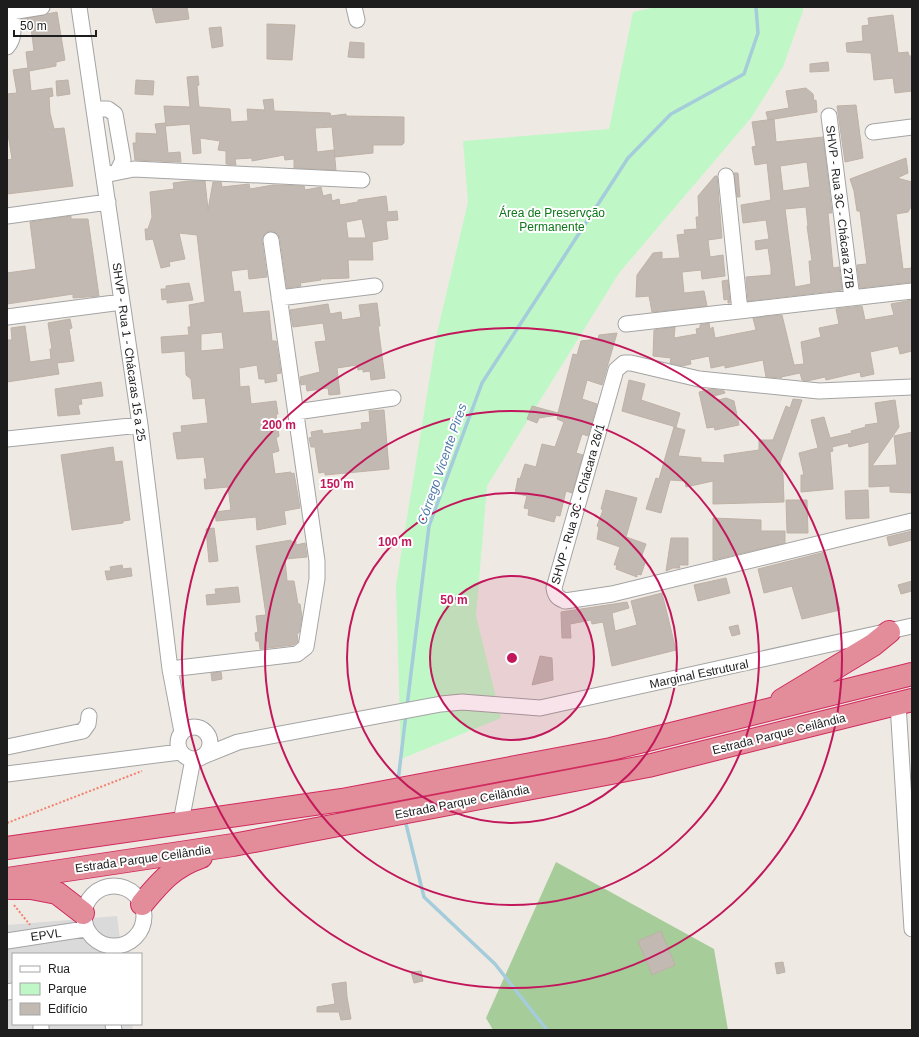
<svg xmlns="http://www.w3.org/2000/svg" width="919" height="1037" font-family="Arial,sans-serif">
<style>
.residential{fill:#dbdada}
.forest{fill:#a6cc99}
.park{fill:#c0f7c6}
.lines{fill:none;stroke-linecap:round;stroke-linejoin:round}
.stream{stroke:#a4ccda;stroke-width:3.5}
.building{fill:#c2bab2;stroke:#bfb1a6;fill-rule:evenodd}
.minor-casing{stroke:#a4a4a4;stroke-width:17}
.highway-casing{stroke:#d12a5e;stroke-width:24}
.path{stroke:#f47f6d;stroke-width:2;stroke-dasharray:2 2;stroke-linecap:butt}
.minor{stroke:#fff;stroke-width:15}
.highway{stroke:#e38c9a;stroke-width:22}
.ring{fill:none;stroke:#c2185b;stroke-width:2}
.labels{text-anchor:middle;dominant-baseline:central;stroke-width:4;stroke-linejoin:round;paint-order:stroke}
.street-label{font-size:12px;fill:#1d1d1d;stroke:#fff}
.park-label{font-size:12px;fill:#0f761b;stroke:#fff}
.water-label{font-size:13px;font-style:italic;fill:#4d78a8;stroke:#fff}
.centre{fill:#c2185b;stroke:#fff;stroke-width:2}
.ring-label{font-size:12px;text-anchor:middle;font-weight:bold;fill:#c2185b;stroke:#fff;stroke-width:4;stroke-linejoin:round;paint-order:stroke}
</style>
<rect width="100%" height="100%" fill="#eeeae3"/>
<!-- residential -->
<path class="residential" d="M117,916L122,954H13V1024H132L133,1030H7V925Z"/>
<!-- forest -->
<path class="forest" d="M556,862L714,949L728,1030H493L486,1018Z"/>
<!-- park -->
<path class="park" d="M656,7H803V11L783,67L751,118L619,273L487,486L476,616L501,718L401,759L396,585L437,333L468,202L463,141L609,129L633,12Z"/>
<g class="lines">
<!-- stream -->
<path class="stream" d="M407,706L429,526L482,383L628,158L671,114L744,74L758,33L756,7
M398,781L406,714
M405,820L424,897L495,964L547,1030"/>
</g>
<!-- building -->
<path class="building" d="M152,7H187L189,19L156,23Z
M57,12L65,60L56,62V66L29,71L31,91L52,88L53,96L49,97L50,113L54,129L64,128L73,186L7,194V160L12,159L7,128V94L17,93L13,70L28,68L26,52L34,51L31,28L23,30L21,19Z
M893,15L898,53L908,52L909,56H912V91L895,93L893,78L874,80L871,53L847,52L846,43L863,41L862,26L869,25L868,18Z
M267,24L295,25L292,60L267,59Z
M221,27L223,46L212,48L209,28Z
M350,42L364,43V58L348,57Z
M828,62L829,71L810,72V64Z
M198,76L199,85L197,86L199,107L230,109L231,122L248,121L247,109L265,110L263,100L273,99L274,111L330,113L331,116L346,114V116L404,117V143L402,145H373V153L335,157L332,127L315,128L317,152L334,150L336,170L294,168V159L285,160L284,155L252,161V158L235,159L236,165L226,164V151L218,150L220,141L200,138L201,153L193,154L190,124L166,126L164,106L190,107L187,77Z
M68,80L70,94L57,96L56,81Z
M136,80L154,81L153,95L135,94Z
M806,88L813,94L814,101L816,100L817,112L768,120L766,112L789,108L786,91Z
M856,105L863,158L845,162L837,106Z
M774,119L776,142L823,137L832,213H828L833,268L839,267L842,290L748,301L746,277L771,275V268L768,248L756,250L755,241L769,239L766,220L743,223L741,205L771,200L767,163L755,165L752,147L756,146L752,122ZM807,162L810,187L783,191L780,166ZM806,207L808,226H807L812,261H809L811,284L795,287L785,209Z
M165,123L168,153L180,152L181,162L135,160L133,143H136V133L157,134L155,124Z
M906,158L908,173L897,178L912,182V205L908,212L896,214L903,269L912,268V282L860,288L857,265L867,264L860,211H857L854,191L850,179Z
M734,173H738L740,197H737Z
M715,176H717L722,238L708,240L710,257L723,255L725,276L702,279L701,270L682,272L684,293L704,291L707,306L652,312L649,296L636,297L637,275L653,253L662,252V259L680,258L677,235L685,234L684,230L697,229L696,217H699L698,196Z
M188,181H205L208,210L213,182H221L222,187L249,184L250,189L273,185L304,186L305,190L321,187L323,196L331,194L332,201L339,199L340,205L358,202V200L386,196L388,212L397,211L398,220L386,221L388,239L372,242L373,260H348L349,278L320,279L321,280L300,283L301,286L287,288L280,239L278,234L270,231L265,233L262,241L267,277L249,279L248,269L231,271L234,292L240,291L243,313L269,311L272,341H276L281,373L276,374L277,381L265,383V379H259L257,365L239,368L240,387L249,386L251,404L276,401L278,414H276L279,436L276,438L279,451L272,453L275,474L291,472V474L294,473L300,508L284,511L286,524L257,530L256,517L216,521L215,512L231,510L228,487L205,489L204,479H207L204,457L177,459L173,433L182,432L181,426L208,423L205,398L193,399L191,379L186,375L185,351L162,353L161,337L189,335L188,327H191L189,305L205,302L197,235L179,233L185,259L169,262L170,266L161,268L153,239L146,240L145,229H148L152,217L150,192L174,189L173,183ZM362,219L366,238H348L346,222ZM222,332L224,349L201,351V334Z
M71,216V219H88L99,296L73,298V294L7,304V273L36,269L30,222Z
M728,280L730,303H728V299L724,300L722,281Z
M189,283L193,300L167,303V299L162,300L161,289H166V286Z
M912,300V351L900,354L898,346L870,352L874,374L861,377L860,372L826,380L825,377L807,381L802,380L800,373L781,377L782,378L766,377L763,360L725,368V365L711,368L709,356L690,360L691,364L682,366L670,363L671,358L653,356L654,330L675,327L674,338L697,334L696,329L700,328V325L709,323L710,329L713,327L715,338L756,330L753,318L782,315L794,365L804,364L801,342L821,337L819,328L839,324L836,309L862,306L865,320L894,315L891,304Z
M377,303L380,326H378L385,378L371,380L370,371L363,372V369L358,370L357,365L337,368L340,394L329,395L328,388L307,391L306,384L301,385L300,377L320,372L315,342L326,341L323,323L293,327L290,310L328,304L330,314L341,312L342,320L361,317L359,305Z
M70,319L72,328L69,329L74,361L57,363L59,374L7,382V340H12L11,328L25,326L30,362L51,359L50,349H52L48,323Z
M617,333L602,385L587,380L582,399L597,404L588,436L582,434L576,453L583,455L572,493L566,491L560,516L556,515L554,522L528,515L529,509L524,508L527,496L515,493L518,478L520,479L525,464L536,467L542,444L555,447L564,422L557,419L558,415L539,418L537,423L527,419L532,406L558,413L573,354L577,355L581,341L598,339L599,335Z
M629,380L645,384L641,400L680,413L676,427L622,411Z
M101,382L103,396L81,399L82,404L78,405L80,414L58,416L55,389Z
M711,389L724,391L725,393L714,396L715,401L726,398L734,401L739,425L715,430L714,427L707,428L699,392Z
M793,399L802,400L780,463L783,475L784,502L713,504V481L686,487L685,481L670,480L661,513L646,509L656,478L659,479L674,427L685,430L678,456L701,458V462L725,463L724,455L759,450V440H773L786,406L790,408Z
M895,400L899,427L872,466L897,465L894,436L912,432V493L890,492V486L869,487V442L849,447L848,443L832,447L833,451L830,452L833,489L801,492V475H804L799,453L818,448L811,420L824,417L830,438L852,433L851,431L866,427L865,425L878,423L875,403Z
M384,410L389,469L325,475V472L319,473L315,447H311L309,438L312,437L311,432L322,430L323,434L362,429L361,423L370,422L369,411Z
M113,447L115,462L122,461L130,520L123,521V523L72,530L61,455Z
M606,490L637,498L626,537L646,544L641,558L646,560L641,575L637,574V577L616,569L617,565H614L620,547L597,539L599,527L597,526L603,510L601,509Z
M868,490L869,518L846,519L845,491Z
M786,500H807L808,533H787Z
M713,518L761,520V531H785V543L713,560Z
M214,528L218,561L209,562L206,529Z
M912,531V540L889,546L887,537Z
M671,538H688V565H679L680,568H673L666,571Z
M291,540V542L296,541V545L305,543L307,557L285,559L287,581H294L298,604H300L302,617L299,633H297L298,642L293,645L260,649L259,641H256L255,633L258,632L256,616L266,615L256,546Z
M825,552L840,610L802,619L792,586L764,593L758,569Z
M122,565L123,569L131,568L132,576L107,580L105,571H111L110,567Z
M726,578L730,593L698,601L694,585Z
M912,581V591L901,594L898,585Z
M238,587L240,602L207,605L206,595L216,594L215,589Z
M662,593L676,650L612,666L603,622L592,624L591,620L570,624L571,638H562L561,612L627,602L629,608L612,613L615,631L637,625L631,601Z
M738,625L740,634L732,636L729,627Z
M540,656L552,658L553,680L532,685Z
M221,672L222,679L212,681L211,673Z
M661,931L675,965L652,975L638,941Z
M783,962L785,972L777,974L775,963Z
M421,971L423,981L414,983L411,972Z
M346,982L347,997L351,1019L341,1020L339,1012H317V1007L335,1004L332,984Z"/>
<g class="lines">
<defs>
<path id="minor" d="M79,7L140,425L170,669L182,732
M354,7L357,20
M11,12L42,7
M7,47C17,36 12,21 10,7
M94,109H108L115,114L123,160L117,172
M829,116L852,298
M873,132L912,127
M104,175L134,169L362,180
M726,176L740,311
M7,216L108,202
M279,298L375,286
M7,317L122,302
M626,324L912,291
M912,387L819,391L699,379L631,363H624L616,370L554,588C555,596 558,598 565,601L612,594L912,521
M296,412L393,398
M7,439L140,425
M170,669L297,654L306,647L317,579V561L271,240
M898,704L912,929
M178 743a16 16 0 1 1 32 0a16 16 0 1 1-32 0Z
M7,747L83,731L88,724L89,716
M201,757L238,742L441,704L462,702L540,708L912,626
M7,774L180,752
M181,822L193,759
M84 916a30 30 0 1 1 60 0a30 30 0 1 1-60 0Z
M7,941L85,929
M7,992L13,991
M41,1024V1030
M113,1024L114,1030"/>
<path id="highway" d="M782,700L873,645L889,632
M7,848L342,800L611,749L912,674
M7,879L233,845L648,766L912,700
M10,888H31L57,893L83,913
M142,904C161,881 173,867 201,857"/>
</defs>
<!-- minor casing -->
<use href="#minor" class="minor-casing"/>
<!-- highway casing -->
<use href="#highway" class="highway-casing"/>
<!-- path -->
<path class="path" d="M7,823L142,771
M14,905L30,925"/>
<!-- minor -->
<use href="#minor" class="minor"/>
<!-- highway -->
<use href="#highway" class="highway"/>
</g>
<!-- distance rings -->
<circle cx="512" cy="658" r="82" fill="#c2185b" fill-opacity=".12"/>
<g class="ring">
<circle cx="512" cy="658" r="82"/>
<circle cx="512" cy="658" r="165"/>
<circle cx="512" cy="658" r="247"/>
<circle cx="512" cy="658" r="330"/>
</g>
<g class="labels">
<!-- street labels -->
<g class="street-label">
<text transform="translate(840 207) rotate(83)">SHVP - Rua 3C - Chácara 27B</text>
<text transform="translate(129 352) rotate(82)">SHVP - Rua 1 - Chácaras 15 a 25</text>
<text transform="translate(578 504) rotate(-74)">SHVP - Rua 3C - Chácara 26/1</text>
<text transform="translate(699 674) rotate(-12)">Marginal Estrutural</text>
<text transform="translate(779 734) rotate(-14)">Estrada Parque Ceilândia</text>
<text transform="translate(462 802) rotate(-11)">Estrada Parque Ceilândia</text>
<text transform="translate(143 859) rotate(-8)">Estrada Parque Ceilândia</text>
<text transform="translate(46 935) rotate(-8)">EPVL</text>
</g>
<!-- park labels -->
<g class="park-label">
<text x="552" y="213">Área de Preservção<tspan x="552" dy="14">Permanente</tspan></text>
</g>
<!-- water labels -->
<g class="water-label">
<text transform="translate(442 464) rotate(-71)">Córrego Vicente Pires</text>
</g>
</g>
<circle cx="512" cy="658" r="6" class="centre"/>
<g class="ring-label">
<text x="279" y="429">200 m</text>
<text x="337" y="488">150 m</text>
<text x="395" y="546">100 m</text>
<text x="454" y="604">50 m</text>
</g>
<!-- border -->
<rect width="919" height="1037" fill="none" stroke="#1d1d1d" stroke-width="16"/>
<!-- legend -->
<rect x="12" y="953" width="130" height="72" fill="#ffffff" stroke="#a5a5a5"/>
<rect x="20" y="966" width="20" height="6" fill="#ffffff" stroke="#a5a5a5"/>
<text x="48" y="973" font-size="12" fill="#1d1d1d">Rua</text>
<rect x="20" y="983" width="20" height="12" fill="#c0f7c6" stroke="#a5a5a5"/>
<text x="48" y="993" font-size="12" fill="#1d1d1d">Parque</text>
<rect x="20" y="1003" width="20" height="12" fill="#c2bab2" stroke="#a5a5a5"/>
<text x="48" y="1013" font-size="12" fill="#1d1d1d">Edifício</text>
<!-- scale -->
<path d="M14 30v6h82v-6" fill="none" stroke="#1d1d1d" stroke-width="2"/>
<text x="20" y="30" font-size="12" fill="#1d1d1d" stroke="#ffffff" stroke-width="3" paint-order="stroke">50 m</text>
</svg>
